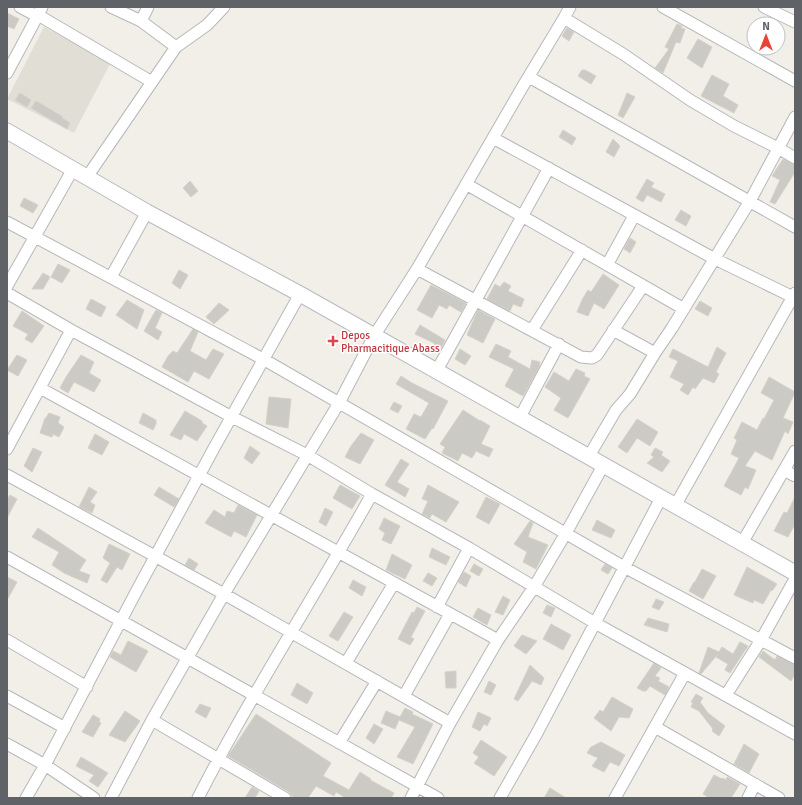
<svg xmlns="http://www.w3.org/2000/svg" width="802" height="805" font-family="Signika,sans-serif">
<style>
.education{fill:#e1ded6}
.building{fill:#cccac5;stroke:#d6d1c6}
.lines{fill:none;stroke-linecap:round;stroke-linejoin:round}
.minor-casing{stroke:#b5b8bc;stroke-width:13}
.secondary-casing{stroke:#b6babf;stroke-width:17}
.minor{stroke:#fff;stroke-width:11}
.secondary{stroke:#fff;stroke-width:15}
.health-dot{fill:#e0444e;stroke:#fff;stroke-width:1.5}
.labels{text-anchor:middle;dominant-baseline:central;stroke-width:3;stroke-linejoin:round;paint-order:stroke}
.health-label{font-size:11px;fill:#be3a42;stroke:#fff;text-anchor:start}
</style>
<rect width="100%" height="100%" fill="#f1efe8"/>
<!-- education -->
<path class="education" d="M44,27L111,62L74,133L7,99Z"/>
<!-- building -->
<path class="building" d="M7,13L19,19L14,29L7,26Z
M677,24L682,26L681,28L685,29L680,43L676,42L663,73L655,68L669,49L665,47Z
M567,28L574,32L569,41L562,36Z
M698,39L712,47L702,68L687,58Z
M582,70H585L596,76L591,84L578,76Z
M712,75L729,84L723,96L738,105L734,113L701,96Z
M20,93L31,100L27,107L15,100Z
M627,93L635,97L623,118L618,115Z
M36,101L63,117L62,118L70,123L67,129L31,108Z
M563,130L576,138L572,145L559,137Z
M613,139L620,146L614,157L606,152Z
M783,159L795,165V172L775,204L770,202L780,180L772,176Z
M647,179L654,183L651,187L665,194L661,202L647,195L643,202L636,198Z
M190,181L198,191L191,197L183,188Z
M24,198L38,205L33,213L20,206Z
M681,210L691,216L686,226L675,220Z
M630,238L636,242L630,253L624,249Z
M58,264L70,270L62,283L51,277Z
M179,270L188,275L180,289L172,283Z
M43,273L50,277L43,289H32Z
M603,274L619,285L604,309L594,303L588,316L577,312L582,300L588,290L591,292Z
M504,282L511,286L508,291L524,299L521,307L513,304L510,311L487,299L495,284L500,287Z
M431,285L466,303L461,312L449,305L447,309L439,305L432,318L417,310Z
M91,299L106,307L101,317L86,309Z
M127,300L144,310L137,329L116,315Z
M700,301L712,308L708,316L695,309Z
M219,303L229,310L214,324L206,317Z
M156,310L162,313L155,328L162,332L158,340L144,331Z
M478,310L495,319L483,343L467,335Z
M22,311L44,326L32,343L25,339L28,334L13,326Z
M420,325L445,340L441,348L434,344V343L415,334Z
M193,329L198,332L190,351L206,360L213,349L224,354L209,379L194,371L188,382L162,367L168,356L173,351L177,353Z
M496,344L511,351L508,357L530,369L532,360L540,362L539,367L523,396L505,386L514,369L489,357Z
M717,347L726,353L716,372L719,374L714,383L703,378L695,389L693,387L688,395L680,390L684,384L670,377L678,361L669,357L673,349L708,367Z
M460,349L471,356L465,365L455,359Z
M17,355L27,360L18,376L7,370Z
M81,355L94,362L89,373L101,380L94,392L74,382L68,393L60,388L66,377Z
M576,369L585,373L584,376L590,379L568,418L554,410L561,398L545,387L554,372L569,381Z
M401,376L412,383L448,401L433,429L432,428L425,439L406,429L414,414L421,417L429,403L396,384Z
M769,377L795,392L783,418L793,422L788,434L785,431L772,460L755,451L745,466L756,470L748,489L745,487L741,495L724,486L739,458L731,454L737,440L734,438L742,422L757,430L763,418L764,419L774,400L761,393Z
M269,397L291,399L288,428L266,424Z
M394,402L402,406L398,413L390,409Z
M463,410L480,421V420L490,426L481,444L493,449L489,457L476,451L472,458L462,453L458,461L442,453L445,447L440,444Z
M185,411L202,421V423L207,426L197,441L184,434L181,440L170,435Z
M49,413L60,417L58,423L64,427L59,437L53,434L52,437L40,433L45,418H46Z
M143,413L156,420V424L153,430L139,423Z
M637,419L658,432L650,446L637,438L627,453L618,447Z
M361,433L374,440L360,464L345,457L351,446Z
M95,434L109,442L102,455L88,448Z
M250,446L260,453L252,464L244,458Z
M33,448L42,452L32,472L24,466Z
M655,448L663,452L661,455L670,461L662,472L647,463L654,457L651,455Z
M401,459L409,464L397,482L409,489L405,497L385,485Z
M340,485L360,496L352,509L333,498Z
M428,485L459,502L446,522L432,514L430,518L422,514L428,501L422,499Z
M89,487L97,492L90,502L95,505L92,513L79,507Z
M159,487L179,499L174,507L154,495Z
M10,495L17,499L7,518V500Z
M486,497L500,504L489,524L476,517Z
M795,497V524L788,537L774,531L784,512L787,513Z
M238,505L257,515L246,537L234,531L231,537L205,523L214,510L225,517L227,511L234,513Z
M325,508L333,512L326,526L319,522Z
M384,518L400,526L391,544L382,540L385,533L379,529Z
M597,520L615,530L611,538L592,530Z
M530,521L533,523L528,537L548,545L536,569L523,562L527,552L514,544Z
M38,528L86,560L79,571L90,575L87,583L64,573L52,565L59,552L32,537Z
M109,544L130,554L122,570L117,567L107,583L101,580L110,563L103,558Z
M432,548L450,557L446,565L429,557Z
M392,554L412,565L405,579L386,570Z
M189,558L198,564L194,570L185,565Z
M474,564L483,569L479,576L470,571Z
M605,564L612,568L608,574L601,570Z
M747,567L777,584L772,591L771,590L763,604L754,600L753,603L734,595Z
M702,569L716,576L703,599L689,591L694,582H695Z
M464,572L471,576L466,587L458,582Z
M428,573L437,578L432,586L423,581Z
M7,577L17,582L7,600Z
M353,580L366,587L362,596L349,588Z
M503,596L510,600L503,615L495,612Z
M656,599L664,602L659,610L652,607Z
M547,605L555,608L551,617L543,613Z
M417,607L425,611L411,637L414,639L410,645L398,639L412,612L414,613Z
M478,608L491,615L487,625L473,617Z
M344,612L353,617L338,641L329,636Z
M648,618L669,624L667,632L644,625Z
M551,624L571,635L563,650L543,639Z
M522,635L537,641L526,654L514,646Z
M128,641L148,651L136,672L110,657L113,651L121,655Z
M740,642L748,646L730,673L725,670L728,664L716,657L718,654L701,674L699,673L708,647L719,652L722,647L733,654Z
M763,651L775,660L777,656L795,665V674L791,681L759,657Z
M654,663L661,668L655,676L660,678L658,681L669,687L665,695L650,686L646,691H643L637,688Z
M530,665L544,678L541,685L532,681L518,701L514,699Z
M456,671V688H446L445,672Z
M489,681L496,685L491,695L484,692Z
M297,683L313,693L307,704L291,695Z
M696,694L703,698L700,702L708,713L725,726L719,736L712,731L713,729L699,711L691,707L693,703L691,702Z
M612,697L633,709L629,718L619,717L611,731L594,718L600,710L603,712Z
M200,704L211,708L206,718L195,712Z
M405,708L413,712L412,714L433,724L413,764L397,757L415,727L399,720L395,729L381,723L386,711L400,717Z
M125,711L140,721L125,742L109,735Z
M478,712L491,718L487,726L484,724L480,731L472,727Z
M256,714L331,763L323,776L349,790L360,772L371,779L370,780L394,793L391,798H344V797L336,792L334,796L316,786L308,798H294L289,792L228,756Z
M93,715L100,719L99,722L101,723L93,737L82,732Z
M374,724L383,729L374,744L366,738Z
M481,740L507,757L494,776L474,763L479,757L473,753Z
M601,742L625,755L619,766L610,762L604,772L592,766L598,758L587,753L591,747Z
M744,744L759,754L749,773L734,764Z
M81,757L108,773L98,787L89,781L94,775L76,766Z
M714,775L722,779L723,778L726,780L727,777L740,784L731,798H709L703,794Z
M252,787L259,791L255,798H245Z
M550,788L566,798H544Z"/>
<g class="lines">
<defs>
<path id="minor" d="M20,7L33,14L38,15L42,7
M663,7L795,81
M764,7L795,22
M564,18L623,54L690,100L734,126L778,148L795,158
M141,21L148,7
M176,47L207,25L224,7
M7,73L38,15L152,82
M529,77L795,227
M493,138L715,259L795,298
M87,177L176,47L141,21L111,7
M466,184L684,309
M7,222L263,359L624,567L795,658
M607,265L634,216
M417,269L581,357L592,358L597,355L643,286
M111,277L147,212
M7,286L73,169
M7,293L71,330L232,417L307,455L372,494L469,548L595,623L795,734
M532,330L582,250
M613,330L655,353
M437,370L549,168
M40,388L498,640
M520,417L559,344
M7,449L71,330
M589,456L616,410L630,394L655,353L672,328L750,201L795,117
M784,470L795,476
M7,475L224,594L450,723
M675,506L795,293
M742,543L795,451
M7,557L438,798
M437,607L469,548
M7,640L87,687
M346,663L394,583
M726,695L761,640L795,579
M7,696L65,728
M404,696L450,614
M152,720L285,798
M655,727L779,798
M339,743L377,681
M7,744L45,765L94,798
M26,798L45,765L136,592L214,448L300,294
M111,798L152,720L224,594L339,403L374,336L417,269L523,86L564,18L570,7
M198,798C251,694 315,596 372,494
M411,798L450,723L498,640L534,587L566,533L604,464
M500,798L537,733L661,498
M615,798L685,673
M748,798L755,784"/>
<path id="secondary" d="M7,131L147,212L300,294L795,573"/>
</defs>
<!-- minor casing -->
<use href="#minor" class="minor-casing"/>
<!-- secondary casing -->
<use href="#secondary" class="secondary-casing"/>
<!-- minor -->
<use href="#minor" class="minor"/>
<!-- secondary -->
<use href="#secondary" class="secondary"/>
</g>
<!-- markers -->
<path class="health-dot" d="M331 335h4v4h4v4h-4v4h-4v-4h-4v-4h4z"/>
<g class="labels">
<!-- health labels -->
<g class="health-label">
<text x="341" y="335">Depos<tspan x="341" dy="13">Pharmacitique Abass</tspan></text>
</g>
</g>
<!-- border -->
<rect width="802" height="805" fill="none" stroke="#5f6368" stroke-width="16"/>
<!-- north arrow -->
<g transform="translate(766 36)"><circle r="19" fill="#ffffff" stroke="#bfc1c3"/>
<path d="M0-3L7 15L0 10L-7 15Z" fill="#ea4335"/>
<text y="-6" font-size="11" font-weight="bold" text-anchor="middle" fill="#5f6368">N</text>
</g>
</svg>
